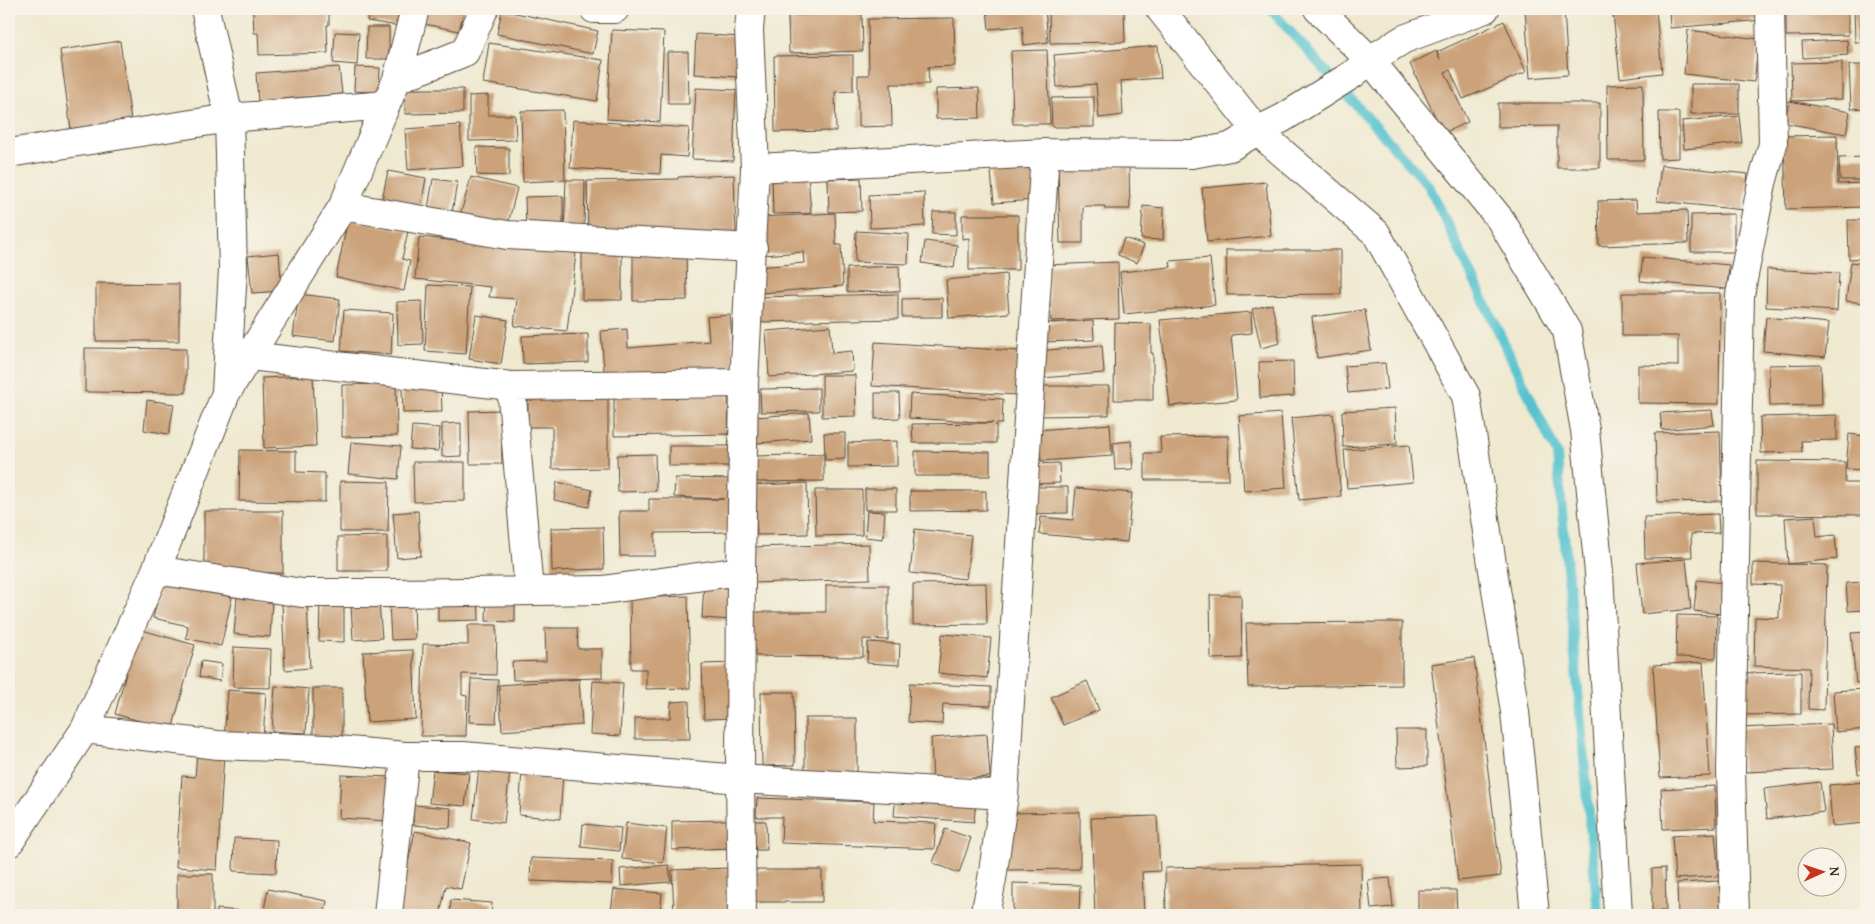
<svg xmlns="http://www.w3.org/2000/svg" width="1875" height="924" font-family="'Gentium Book Plus',serif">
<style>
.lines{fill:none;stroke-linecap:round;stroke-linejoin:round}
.stream{stroke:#55c2ce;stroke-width:10}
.building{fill:#cba279}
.street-casing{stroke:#564739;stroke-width:30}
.secondary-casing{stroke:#564739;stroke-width:30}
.street{stroke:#fff;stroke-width:28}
.secondary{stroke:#fff;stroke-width:28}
</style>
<rect width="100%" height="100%" fill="#f7f3e8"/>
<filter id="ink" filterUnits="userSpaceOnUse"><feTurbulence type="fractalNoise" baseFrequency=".02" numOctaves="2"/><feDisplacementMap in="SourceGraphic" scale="10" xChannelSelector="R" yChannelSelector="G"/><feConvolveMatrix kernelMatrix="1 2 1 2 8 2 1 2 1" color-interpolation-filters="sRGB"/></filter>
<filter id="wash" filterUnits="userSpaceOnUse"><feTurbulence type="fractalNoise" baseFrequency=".0096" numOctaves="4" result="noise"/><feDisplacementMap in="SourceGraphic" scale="20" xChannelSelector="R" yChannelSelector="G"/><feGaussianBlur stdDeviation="1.12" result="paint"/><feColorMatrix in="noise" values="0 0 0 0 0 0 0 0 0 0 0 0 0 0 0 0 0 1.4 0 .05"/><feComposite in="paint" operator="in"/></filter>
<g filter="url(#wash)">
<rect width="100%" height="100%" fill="#efe9d0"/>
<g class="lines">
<!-- stream -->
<path class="stream" d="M1270,9L1429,186L1557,454L1598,915"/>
</g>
<g id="blocks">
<!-- building -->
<path class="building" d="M329,9V25H327L328,53L259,55L258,33H254L253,11Z
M369,9H401L398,26L367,21Z
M427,9H464L459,31L424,24Z
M987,9H1045L1048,42L1024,45L1022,26L989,29Z
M1049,9H1124L1125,42L1050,43Z
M1525,9H1564L1568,75L1530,78Z
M1669,9H1763L1764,20L1670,28Z
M1786,9H1848V35L1786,36Z
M1854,9H1866V42H1855Z
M502,10L598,31L593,54L497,34Z
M1656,10L1662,73L1620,78L1613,14Z
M862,14L863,51L789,53L788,15Z
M954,18L955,66L928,67L929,84H891L892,126L858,127V75H869L868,19Z
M1504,21L1526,72L1463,99L1450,70L1445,72L1468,122L1443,133L1410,64L1436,51L1440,60L1437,52Z
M367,27H389V59H366Z
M612,30L664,32L660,122L607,119Z
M1688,30L1759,39L1754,82L1684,74Z
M335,32L359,33L357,65L333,63Z
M696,34L740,37L738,77L694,74Z
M1847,40L1848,55L1803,58L1802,42Z
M120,41L132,128L72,137L60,50Z
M489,43L603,60L597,101L483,83Z
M1158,46L1161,78L1121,81L1123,115L1099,118L1096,84L1057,87L1054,55Z
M1047,50L1050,124H1013L1011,51Z
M667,52H688L689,104H668Z
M853,55V91L835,92L836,131L775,132L774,56Z
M1842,62V99L1792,101L1791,63Z
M1849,65H1866V108L1851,109Z
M339,67L342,94L258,101L256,73Z
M355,67L380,68L379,92L354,91Z
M1643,84L1644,160H1608L1607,85Z
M1691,84H1739V114H1691Z
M696,88L736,90L733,161L692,159Z
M979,88L980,118L936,119V89Z
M405,89H463V113L405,114Z
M488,95V115H515L516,140L469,141V96Z
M1094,97V127H1052L1051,98Z
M1789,101L1850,112L1846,134L1785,123Z
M1498,103H1600V168H1557V126L1498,127Z
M563,110L565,180L523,182L521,111Z
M1659,112H1679V158L1660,159Z
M1739,116L1742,143L1684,149L1682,121Z
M573,120L689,128L687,157L661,155L660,174L570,168Z
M460,125L463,166L408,170L405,129Z
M1837,135L1838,184L1866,183V207L1786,209L1784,136Z
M476,147L509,148V176L477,175Z
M1866,157V180H1840L1839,158Z
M1032,159L1035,200L994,203L990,162Z
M1661,165L1748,174L1744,210L1657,201Z
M1129,166L1130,209H1104L1105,206H1083V243H1060L1058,167Z
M388,171L426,178L421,207L382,200Z
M734,175L736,235L588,238L587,181L678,179V177Z
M808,176L811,213L773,214L772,178Z
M471,177L517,188L507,228L460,216Z
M861,178L862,211L829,212L828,179Z
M433,179L457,182L452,213L428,209Z
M566,180H585L584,233L564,232Z
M1266,182L1271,236L1207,242L1202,188Z
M924,192L925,226L870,228L869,195Z
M563,196V229L526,231L525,197Z
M1636,200L1637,212L1687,210L1688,243L1599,246L1598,201Z
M1143,206L1164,208L1163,240L1141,239Z
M933,212H956V235L932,234Z
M835,213L836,245H841L843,286L761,293L759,267L804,263L803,252L762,255L760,217Z
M1734,214V252H1691V215Z
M962,215H1018V270H969V238L962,239Z
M348,219L408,231L402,259L410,261L404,291L336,277Z
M1848,220H1866V258L1849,259Z
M856,231L909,234L908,264L855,262Z
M419,237L576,253L567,331L514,326L517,299L489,297L491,287L415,279Z
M1124,238L1144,245L1137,263L1118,255Z
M925,241L957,245L954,268L922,263Z
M1226,250H1341V294L1227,295Z
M582,251H622V300H582Z
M279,253L282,291L252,293L248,256Z
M686,253L687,300L633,301V254Z
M1643,257L1729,265L1727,289L1640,281Z
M1210,258L1215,305L1124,314L1120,272L1171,267L1170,261Z
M1118,262L1119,319L1051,321L1047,265Z
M1851,262L1866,264V303L1846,301Z
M899,266L900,291L847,292V268Z
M1767,269L1839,273L1837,311L1766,307Z
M1006,274L1009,313L949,318L946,280Z
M96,283L179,284V341H96Z
M428,285L470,287L466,354L425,351Z
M1622,293H1720L1719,404L1638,403V365L1678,366V336H1622Z
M299,294L340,299L335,341L293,336Z
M898,294V319L758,322L757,297Z
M942,298V317H902V299Z
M422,301L423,344L398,345L397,302Z
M1272,304L1280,343L1261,348L1252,309Z
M344,310L393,313L391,355L341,351Z
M1365,310L1371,350L1317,358L1312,317Z
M1251,312L1252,333L1231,335L1237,400L1170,406L1160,320Z
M476,315L508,320L501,364L469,359Z
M730,315L735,373L605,383L601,331L627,329L628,348L709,341L707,317Z
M1766,317L1829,323L1825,357L1763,351Z
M1093,321L1094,340L1045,342L1044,323Z
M1115,323L1151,324V353H1153V400H1114Z
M830,326L832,353L852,351L853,371L769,377L766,331Z
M588,334V362L523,364L522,336Z
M875,342L1019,351L1016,395L872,386Z
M1102,345L1104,373L1041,378L1038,351Z
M85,348L186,349V393L85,392Z
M1293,361L1294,396L1260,398L1259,362Z
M1385,363L1388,389L1348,393L1345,366Z
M1821,364L1822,405L1770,406L1769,365Z
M822,375H855L856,416L822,417Z
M313,376L316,446L264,448L262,378Z
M396,384L397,436L342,437V385Z
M441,385L442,412L403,413L402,386Z
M1036,386H1109V415L1037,416Z
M819,388V411L761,412L760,389Z
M875,393H899L900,418L875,419Z
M910,394L1003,399L1002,424H996V443H913L912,424L993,423L909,418Z
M728,395L729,434L614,436V396Z
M528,398H608V468L552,469V427H528Z
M147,400L174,404L169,434L144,430Z
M1395,408L1397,444L1343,447L1342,411Z
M501,410L502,464H470L469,411Z
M1712,410L1714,425L1662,430L1660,413Z
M809,413L811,439L757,443L755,417Z
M1281,413L1286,488L1244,491L1239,416Z
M1333,414L1341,496L1299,500L1291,418Z
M1837,415V440L1801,441L1802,452L1761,453L1760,417Z
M461,423V456L442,457V424Z
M1110,424L1112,456L1041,461L1039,430Z
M412,426L440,428L438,451L410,449Z
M1720,431L1722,501L1657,502L1655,433Z
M824,433H845V459L825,460Z
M1849,434L1866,436V470L1846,469Z
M1228,436L1229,480H1145V453H1161L1160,437Z
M897,441V466L848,467V443Z
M1131,441L1133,469L1115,470L1113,443Z
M351,442L401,446L398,479L348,474Z
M1409,445L1413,482L1347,488L1344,450Z
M669,446H731V466H669Z
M240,450L296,451V472L325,473V502L239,501Z
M915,451L990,452V476H915Z
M655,454L656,491L618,492L617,455Z
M824,454V481L757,482L756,456Z
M1757,461L1845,462V483H1866V515L1757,514Z
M413,462H465V501L414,502Z
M1059,463L1060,483L1034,484L1033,464Z
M675,478L729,479L728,499H731V532L655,533V556H620L619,511H649V499H724L674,497Z
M340,481L389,482L388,532H340Z
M557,482L592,490L589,507L554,500Z
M807,483L808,534L757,535L755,485Z
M1028,487H1068V513L1028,514Z
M1076,488L1132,493L1127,542L1039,534L1041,517L1073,520Z
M865,489H896V510H865Z
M815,490H862V535L816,536Z
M910,491H986V510L910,511Z
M204,511H283V573H204Z
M418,511L421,556L397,558L393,513Z
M867,511L885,512L883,539L865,537Z
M1718,514L1719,533L1691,534L1692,557L1645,558L1644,517Z
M1815,516L1817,537L1835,535L1837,559L1788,564L1785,518Z
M603,527L604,569L552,571L551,528Z
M915,529L971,535L966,579L910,573Z
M387,536V571H338V537Z
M869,544L870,579L752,583L751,547Z
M1686,559L1691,609L1642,614L1637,563Z
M1753,563L1827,565L1824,710L1808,709L1809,668L1754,666L1755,617L1779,618L1780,585L1753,584Z
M163,577L233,593L221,646L186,638L188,626L153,618Z
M1697,580L1723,583L1721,614L1694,611Z
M1866,582V610L1848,611L1846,583Z
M986,583L987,624L913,625V584Z
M704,584L733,585L732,620L702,618Z
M826,585H888V640L863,639V657L748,656L749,612H826Z
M478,595L479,620L438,621V597Z
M487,595H515V622L486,621Z
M1210,595H1241L1242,658L1211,659Z
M688,596L690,688L646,689V669H631L630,598Z
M237,597L272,600L270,637L234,634Z
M414,600L415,639L391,640L389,602Z
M307,602L310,668L285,670L282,603Z
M320,602L344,603V642L319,641Z
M379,603L382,638L353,640L351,605Z
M1677,615L1717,616L1716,658L1676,657Z
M1402,622V685L1248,687L1246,623Z
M468,625H497L496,675L462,674V695L467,696L466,736H421L423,644L468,645Z
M545,628H577L578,649H602V678L513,680L512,662L546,661Z
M138,629L195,645L172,730L115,714Z
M1866,632V682L1856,683L1851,633Z
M942,634L991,638L987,678L938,673Z
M868,642L900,644L899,665L867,663Z
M234,647L271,649L270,688L233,687Z
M413,650L416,719L367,722L363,652Z
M1474,658L1501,876L1458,881L1431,664Z
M201,661L222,664L220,681L199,677Z
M1703,662L1710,776L1660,778L1653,665Z
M735,663L737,718L704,719L702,664Z
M1801,672V714L1742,715L1741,673Z
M471,679L498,680L496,723L469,722Z
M579,679L582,725L502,731L499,685Z
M593,681L623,683L620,736L590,734Z
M1087,681L1099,710L1063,725L1051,697Z
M910,683L991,687V706L943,704L942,724L908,722Z
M275,686L309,689L306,733L272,731Z
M313,688H342V740L313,741Z
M1866,689V729L1836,732L1833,691Z
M228,690L266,693L263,740L224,738Z
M761,692H794L795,765L762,766Z
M689,701L690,739H635V718H670L671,702Z
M805,718H857V773H805Z
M1831,724L1833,769L1742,772L1740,728Z
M1396,730H1427V766L1397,767Z
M987,734L990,777L933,781L931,738Z
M1866,747V773L1858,774L1855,748Z
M197,752L224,754L217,870L176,867L182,776L195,777Z
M479,767L510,771L504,823L473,819Z
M433,770L469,773L465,806L429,803Z
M522,770L563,773L560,819L519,815Z
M341,775L392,777L389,821L339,818Z
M1820,782L1824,812L1767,819L1764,789Z
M1866,782V823L1832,826L1829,785Z
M1715,786L1716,827L1663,829L1661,789Z
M896,795L976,801L974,822L894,816Z
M757,798L874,802L873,821L936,823L934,849L781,843L782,817H756Z
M414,805L451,808L450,828L413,825Z
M1080,812V869L1006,870L1005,813Z
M1157,816L1160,871L1142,872L1144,915H1095L1091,818Z
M731,820L732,848L672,850V821Z
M751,821H766L767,850H751Z
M626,823L667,828L663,863L622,859Z
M583,824L621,828L619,851L581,847Z
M945,829L971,838L959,873L933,863Z
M415,831L471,843L461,889L446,886L440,915L397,914Z
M1715,833L1719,876L1675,879L1672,836Z
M234,838L277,840L276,873L233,871Z
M531,858L613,861L612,884L530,881Z
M1361,864L1362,915H1166L1165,868Z
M669,865L671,882L621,886L620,869Z
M730,868L731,913L674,914L672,870Z
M1665,868L1666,911H1652V869Z
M755,870H822V902H755Z
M177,874H213V915H177Z
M1390,878L1393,907L1371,909L1368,880Z
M1719,881L1721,915H1678L1677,883Z
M1013,883L1080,885L1079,915H1013Z
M268,889L327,901L324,915H263Z
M614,889L662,893L660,915L611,911Z
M1418,890H1456L1457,915H1418Z
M451,900L492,903L491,915H450Z
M217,909L255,912V915H217Z"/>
</g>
</g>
<g filter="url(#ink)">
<use href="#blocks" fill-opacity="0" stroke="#564739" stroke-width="1"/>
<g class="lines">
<defs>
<path id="street" d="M205,9L229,118L233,269L226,392
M594,9H615
M1318,9L1370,60L1500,219L1567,331L1585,430L1599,573L1618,915
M397,79L415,9
M9,153L229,118L386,105
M755,168L1045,153L1192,154L1230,147L1257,131L1283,118L1353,74L1370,60L1404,39L1485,9
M343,206L507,235L753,248
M249,356L511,386L744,383
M511,386L529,591
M156,570L302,593H397L602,590L741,571
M85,729L218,745L326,749L405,756H463L740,779L1004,795
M9,843L85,729L156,570L226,393L343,206L397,79L465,52L484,9
M388,915L405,756
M742,915L740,779L741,571L744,383L755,168L749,29L751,9
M983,915L987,905L992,879L1004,795L1045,153
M1735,915L1731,770L1740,295L1762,183L1773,144L1770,9"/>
<path id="secondary" d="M1160,9L1257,131L1376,233L1466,396L1515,712L1535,915"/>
</defs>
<!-- street casing -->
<use href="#street" class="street-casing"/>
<!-- secondary casing -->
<use href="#secondary" class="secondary-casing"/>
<!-- street -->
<use href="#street" class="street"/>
<!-- secondary -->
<use href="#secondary" class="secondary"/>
</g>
</g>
<!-- margin -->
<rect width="1875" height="924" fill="none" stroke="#f7f3e8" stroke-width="30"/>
<!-- north arrow -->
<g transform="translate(1822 872) rotate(87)"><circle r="24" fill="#f7f3e8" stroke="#aca397"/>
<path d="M0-4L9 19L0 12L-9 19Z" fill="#c8321e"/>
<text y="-8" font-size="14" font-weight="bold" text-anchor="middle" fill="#3b2a1e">N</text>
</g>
</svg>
